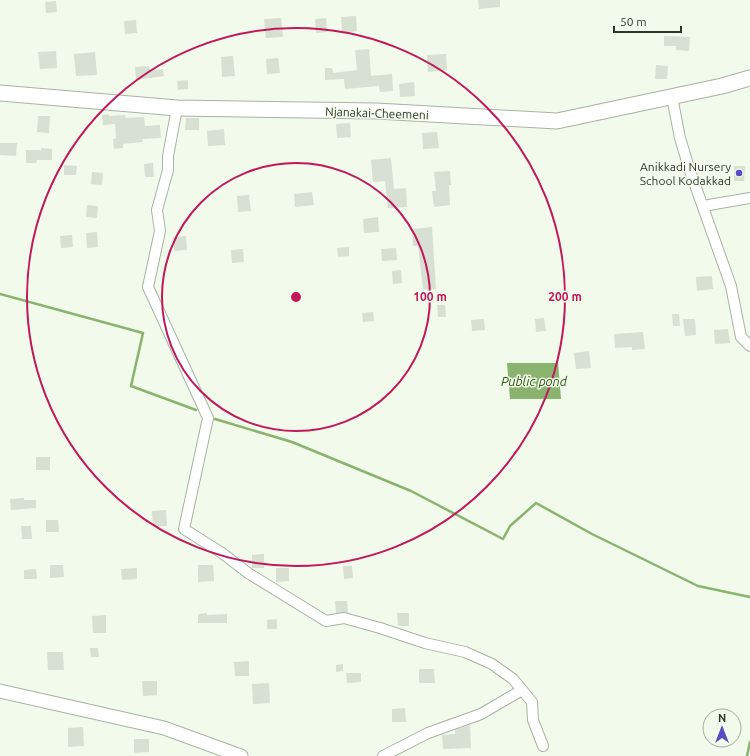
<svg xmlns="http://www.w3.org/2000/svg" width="750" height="756" font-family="Ubuntu,sans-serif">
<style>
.water{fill:#89b36e}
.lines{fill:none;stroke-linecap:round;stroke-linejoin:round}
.stream{stroke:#89b36e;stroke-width:2.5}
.building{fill:#d7e0d2}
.minor-casing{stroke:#a9b2a4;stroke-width:12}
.tertiary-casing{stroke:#a9b2a4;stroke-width:15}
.secondary-casing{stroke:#a9b2a4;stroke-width:17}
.minor{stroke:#fff;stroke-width:10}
.tertiary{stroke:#fff;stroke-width:13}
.secondary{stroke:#fff;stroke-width:15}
.ring{fill:none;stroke:#c2185b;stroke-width:2}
.poi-dot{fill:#5b4ac3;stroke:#f1faeb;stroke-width:1.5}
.labels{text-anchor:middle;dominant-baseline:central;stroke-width:3;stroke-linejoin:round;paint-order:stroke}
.street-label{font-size:12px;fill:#30342e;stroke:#f1faeb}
.poi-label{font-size:12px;fill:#30342e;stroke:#f1faeb;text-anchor:end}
.water-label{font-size:13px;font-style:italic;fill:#325811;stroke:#f1faeb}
.centre{fill:#c2185b;stroke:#f1faeb;stroke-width:2}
.ring-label{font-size:12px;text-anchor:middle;font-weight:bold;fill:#c2185b;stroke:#f1faeb;stroke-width:3;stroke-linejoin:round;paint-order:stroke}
</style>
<rect width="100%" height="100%" fill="#f1faeb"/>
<!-- water -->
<path class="water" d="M507,363H558L561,399H510Z"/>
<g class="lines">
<!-- stream -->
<path class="stream" d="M0,294L143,333L131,386L196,410
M215,419L292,442L411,491L503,539L510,526L536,503L592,534L698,586L750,597
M747,756L750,742"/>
</g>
<!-- building -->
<path class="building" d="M478,0H500V7L479,9Z
M56,1L57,12L46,13L45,2Z
M356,16L357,31L342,33L341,17Z
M281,18L283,37L266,38L264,19Z
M326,18L327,32L316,33L315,19Z
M136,20L137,33L125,34L124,21Z
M664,36L690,37L689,51L676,50V46H664Z
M369,49L371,76L392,74L393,91L380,92L379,86L345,89L344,79L325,80V68H332L333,73L357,70L355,50Z
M56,51L57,68L40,69L38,52Z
M95,52L97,75L76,76L74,54Z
M446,54L447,70L428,72L427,55Z
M233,56L235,76L222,77L221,57Z
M278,58L280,73L267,74L266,59Z
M656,65L668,66L667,79H655Z
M149,66L150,70L163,69L164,76L136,80L135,67Z
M188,80V89L178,90L177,81Z
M414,82L415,96L400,97L399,84Z
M109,114V116L125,115L126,118L144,117L145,126L160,125L161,138L142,139L143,142L123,144V148L114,149L113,139L116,138L115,124L103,125L102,115Z
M38,116H50L49,133L37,132Z
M186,118H199V130H185Z
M350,123L351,137L337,138L336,124Z
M224,129L225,145L208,146L207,131Z
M437,132L439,148L423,149L422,133Z
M0,143H17L16,156L0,155Z
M41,148L52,149V160H37L36,163H26V150H41Z
M391,158L394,189L406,188L407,207L388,208L385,181L373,182L371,160Z
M153,163L154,177H145L144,164Z
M64,165L77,166L76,175H64Z
M734,166H745L744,181H734Z
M450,171L451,185H449L450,205L434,207L432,191H436L434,172Z
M92,172L103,173L102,185L91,184Z
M312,192L314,205L295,207L294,194Z
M249,195L251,211L238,212L237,196Z
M87,205L98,206L97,218L86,217Z
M378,217L379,232L364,233L363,219Z
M432,227L436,289L423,290L418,246H413L412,229Z
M97,232L98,247L87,248L86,233Z
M72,235L73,247L61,248L60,236Z
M186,236L187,250L174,251L173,237Z
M349,247V256L338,257L337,248Z
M396,248L397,260L382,261L381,249Z
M243,249L244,262L232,263L231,250Z
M401,270L402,283L393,284L392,271Z
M712,276L713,289L697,291L696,277Z
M437,305H445L446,317H438Z
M373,312L374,321L363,322L362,313Z
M672,314H679L680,326H673Z
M544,318L546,331L536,332L535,319Z
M484,319L485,330L472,331L471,320Z
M683,319H695L696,335L685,336Z
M728,329L730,343L715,344L714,330Z
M643,332L645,349L632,350V347L615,348L614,334Z
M589,351L591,368L576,369L574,353Z
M36,457H50V470H36Z
M24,498V500H36V508L11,510L10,499Z
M166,510L167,526L153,527L152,511Z
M46,520H58L59,532H46Z
M21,526H31L32,539H22Z
M264,554V568H252V555Z
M50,565H63L64,577L50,578Z
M198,565H213L214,581L198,582Z
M343,566H352L353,578L344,579Z
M137,568V579L122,580L121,569Z
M276,568H289V581L276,582Z
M36,569L37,579H24V570Z
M335,601H347L348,612H343L336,613Z
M207,613V615L227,614V623H198V614Z
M397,613H409V626H398Z
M106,615V633H93L92,616Z
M277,619V629H267V620Z
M90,648H98L99,657H91Z
M47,652H63L64,670H48Z
M249,661V676H235L234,662Z
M343,664V671L336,672V665Z
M419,669H434L435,683H419Z
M346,673H361V682L347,683Z
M142,681H157V695L143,696Z
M269,683L270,703L253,704L252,684Z
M405,708L406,722H392V709Z
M470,725L471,748L443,749L442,735L455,734V730Z
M83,727L84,746L68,747V728Z
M134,739H149V752L134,753Z"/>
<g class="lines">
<defs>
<path id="minor" d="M672,97L680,138L689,168L731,286L741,337L750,346
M177,108L168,156V170L157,210L160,231L148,287L208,418L184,529L222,553L248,573L326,621L344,618L380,628L425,643L465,652L492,664L513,679L532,702L533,720L543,746
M703,206L750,198
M383,756L428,733L481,714L522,690"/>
<path id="tertiary" d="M0,691L164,728L241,756"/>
<path id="secondary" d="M0,93L177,108L376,111L557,121L722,86L750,78"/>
</defs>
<!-- minor casing -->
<use href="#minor" class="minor-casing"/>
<!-- tertiary casing -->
<use href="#tertiary" class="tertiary-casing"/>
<!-- secondary casing -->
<use href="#secondary" class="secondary-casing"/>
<!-- minor -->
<use href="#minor" class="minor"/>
<!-- tertiary -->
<use href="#tertiary" class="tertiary"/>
<!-- secondary -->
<use href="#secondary" class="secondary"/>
</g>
<!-- distance rings -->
<g class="ring">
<circle cx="296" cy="297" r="134"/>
<circle cx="296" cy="297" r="269"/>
</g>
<!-- markers -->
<circle class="poi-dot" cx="739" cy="173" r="4"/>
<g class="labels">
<!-- street labels -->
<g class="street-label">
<text transform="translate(377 113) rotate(2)">Njanakai-Cheemeni</text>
</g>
<!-- poi labels -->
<g class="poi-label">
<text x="731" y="166">Anikkadi Nursery<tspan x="731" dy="14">School Kodakkad</tspan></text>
</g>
<!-- water labels -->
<g class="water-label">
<text x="534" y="381">Public pond</text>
</g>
</g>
<circle cx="296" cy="297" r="6" class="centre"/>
<g class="ring-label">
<text x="430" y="301">100 m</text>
<text x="565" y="301">200 m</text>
</g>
<!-- north arrow -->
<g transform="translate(722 728)"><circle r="19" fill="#f1faeb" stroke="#a4ab9f"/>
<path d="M0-3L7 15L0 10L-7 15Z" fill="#5b4ac3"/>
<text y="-6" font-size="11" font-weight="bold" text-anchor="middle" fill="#30342e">N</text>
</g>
<!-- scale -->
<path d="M614 26v6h67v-6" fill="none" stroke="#30342e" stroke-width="2"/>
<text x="620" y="26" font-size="12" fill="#30342e" stroke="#f1faeb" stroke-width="3" paint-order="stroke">50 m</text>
</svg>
